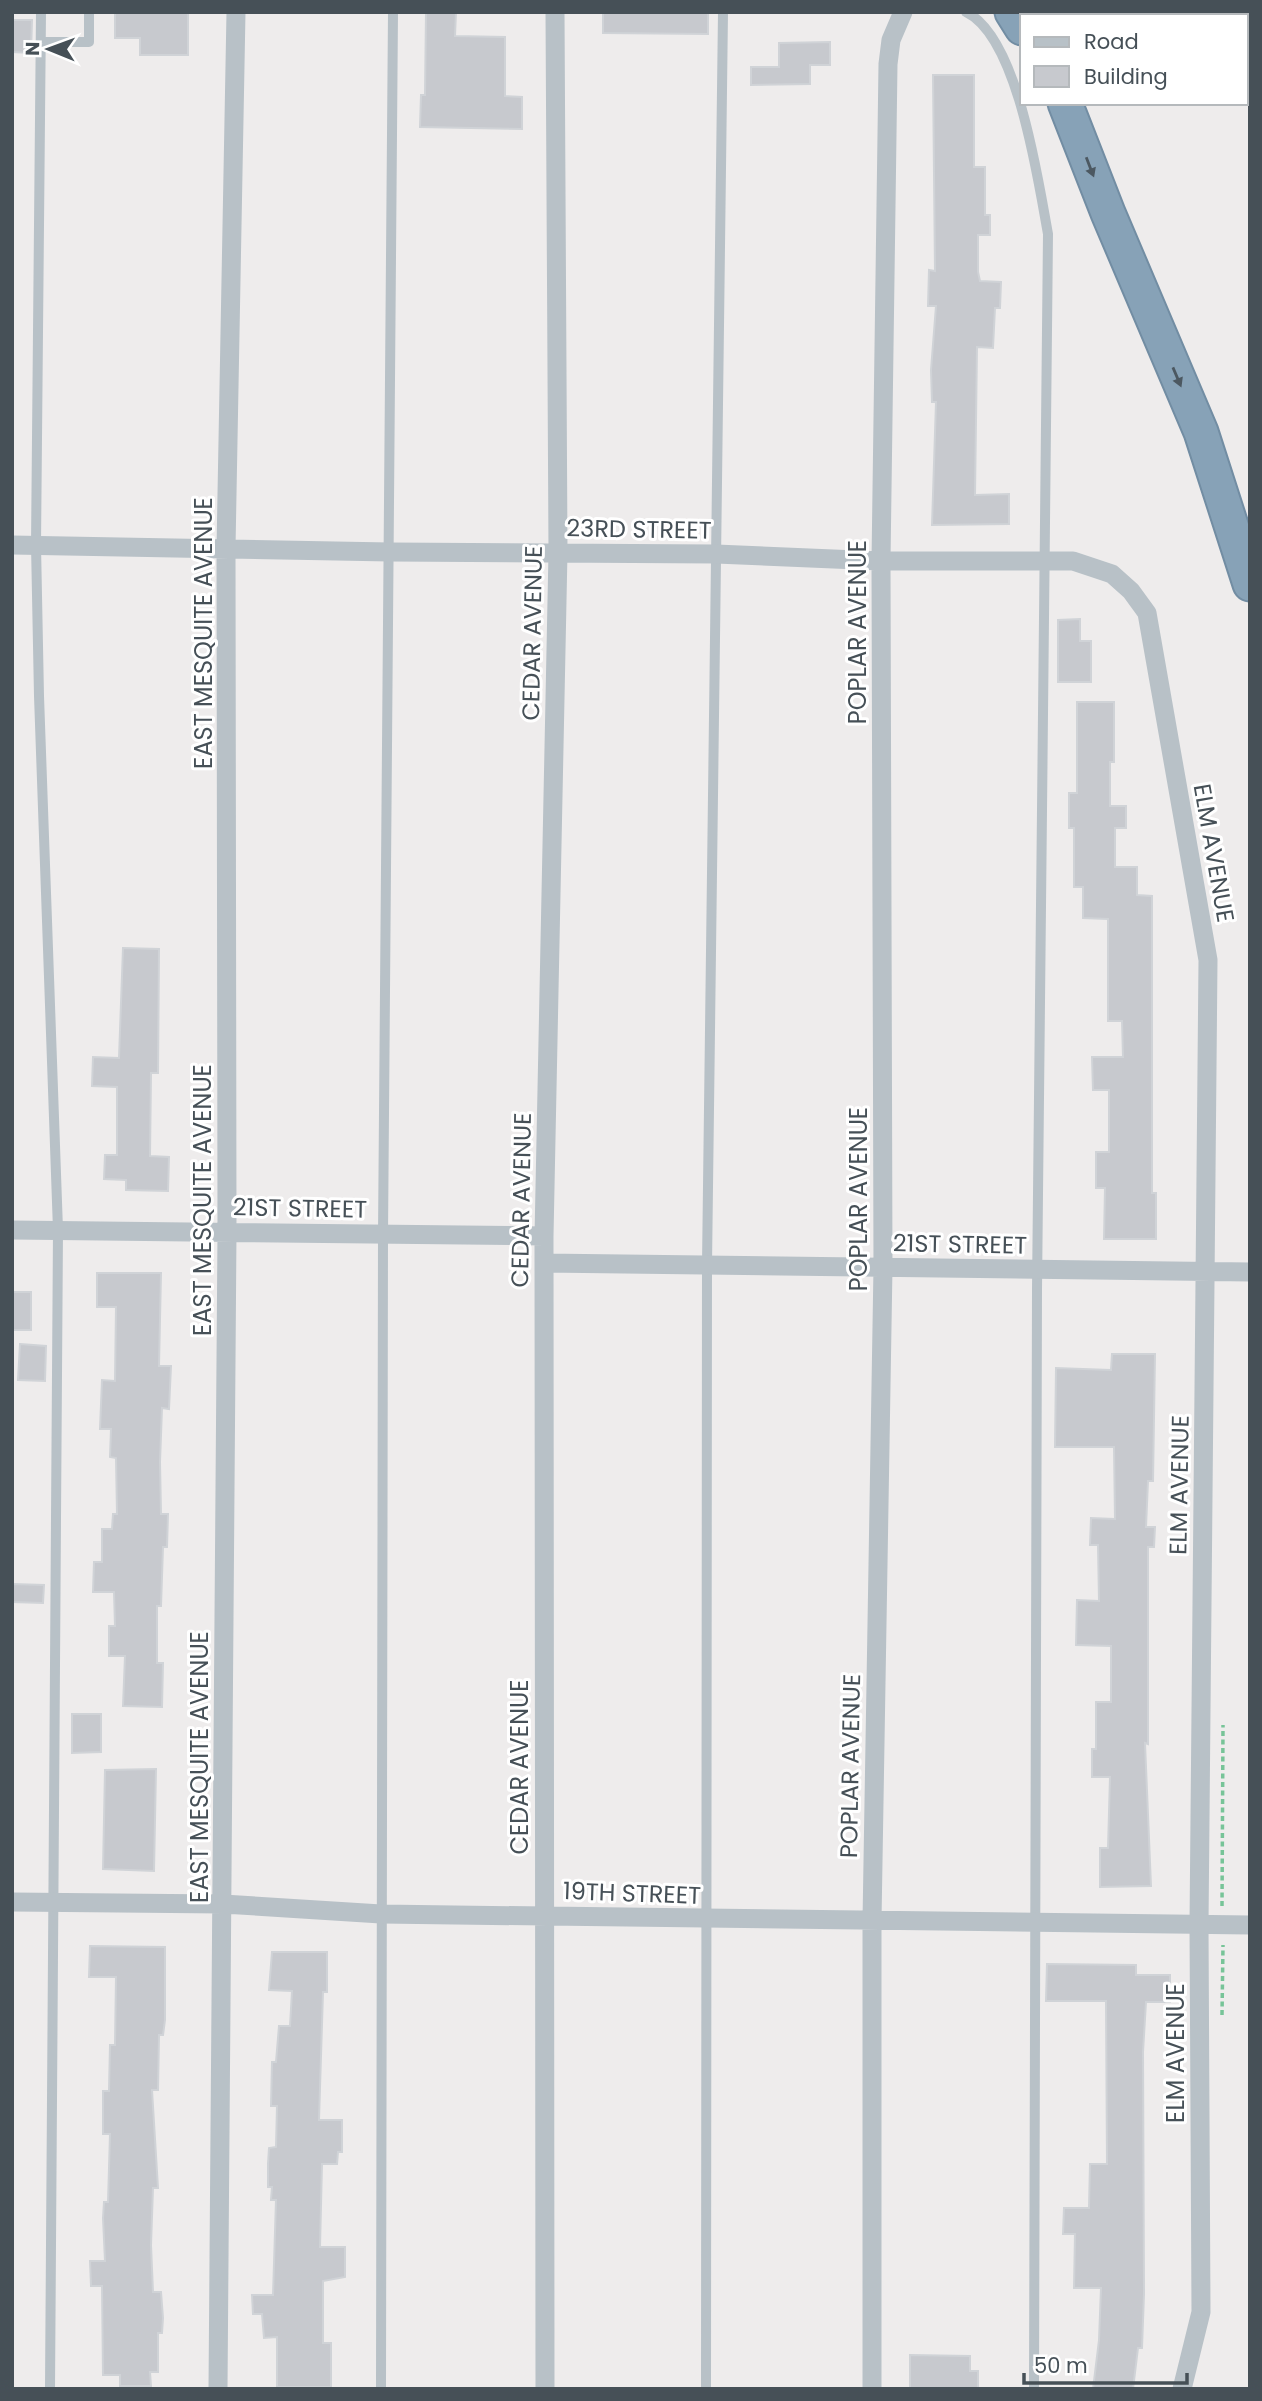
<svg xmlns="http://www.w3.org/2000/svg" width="1262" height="2401" font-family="Poppins,sans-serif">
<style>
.building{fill:#c7c9ce;stroke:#d0d3d7;stroke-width:2}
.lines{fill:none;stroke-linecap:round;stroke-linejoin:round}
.motorway-casing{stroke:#728da3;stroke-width:37}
.path{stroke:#77c498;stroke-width:3.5;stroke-dasharray:5 3.5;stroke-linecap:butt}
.service{stroke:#b8c1c7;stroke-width:10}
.minor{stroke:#b8c1c7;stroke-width:19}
.motorway{stroke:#87a2b7;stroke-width:33}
.oneway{fill:#4c5861}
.labels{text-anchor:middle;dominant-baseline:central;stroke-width:6;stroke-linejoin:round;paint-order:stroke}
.street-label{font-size:24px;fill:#465057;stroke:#fff}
</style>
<rect width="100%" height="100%" fill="#eeecec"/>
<!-- building -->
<path class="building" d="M115,12H188V55H140V38H115Z
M426,12H456L455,36L505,37V96L522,97V129L420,127L421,95H425Z
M603,12H708V34L603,33Z
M12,20H32L31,53L12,52Z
M830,42V65H810V84L751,85V67H779V43Z
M933,75H974V167H985V215H990V235H978V272L980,281L1001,282L1000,308H995L993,348L977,347L975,495L1009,494V524L932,525L936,402H932L931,370L936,306H928L929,270L935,271Z
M1080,619V641H1091V682H1058V620Z
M1077,702H1114V762H1110V806H1126V828H1115V867H1137V895L1152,896V1193H1156V1239H1104L1105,1188H1096V1152H1109V1090H1093L1092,1057H1123L1122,1021H1108V919L1083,918V887H1074V828H1069V793H1077Z
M123,948L159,949L158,1073H151L150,1156L169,1157L168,1191L126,1190V1180L104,1179L105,1155H117V1087L92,1086L93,1057L119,1058Z
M97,1273H161L159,1366H171L169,1409L162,1408L160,1462L161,1514H168L167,1547H163L161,1606H157V1663H163L162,1707L123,1706L125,1656H109V1626H115L114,1592H93L94,1562H102V1529H112L113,1514H117L116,1458L110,1457L111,1429H100L102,1380L115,1381L116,1307H97Z
M12,1292H31V1330H12Z
M20,1344L46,1346L45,1381L18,1380Z
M1112,1354H1155L1153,1481H1148L1146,1527H1155L1154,1547H1148V1744L1145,1743L1151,1886L1100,1887V1848H1108L1110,1777H1092V1749H1096V1702H1111V1646L1076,1645L1077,1600L1099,1601L1098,1545H1090L1091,1518L1115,1519L1114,1447H1055L1056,1368L1111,1370Z
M12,1584L44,1585L43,1603L12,1602Z
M72,1714H101V1752L72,1753Z
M156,1769L154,1871L103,1869L105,1770Z
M90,1946L165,1947V2020L163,2035H159L158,2090H152L158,2188H153L151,2245L153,2292H161L163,2318L162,2333H158V2372H150L151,2386H120V2375H103L102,2286H91L90,2261H105L103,2218L104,2202H108L110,2134H103V2091H109L110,2045H115L116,1977H89Z
M272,1952H327V1992H323L319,2120H342V2152H338L337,2164H322L320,2247H345V2277L323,2281V2343H331V2387H277V2337L264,2338L262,2314H253L252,2295H273L276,2200H271L272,2187H268V2164L269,2148L276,2147L277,2106H271L272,2062H276L279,2026H290L292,1991L269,1990Z
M1047,1964L1136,1965V1975H1170V2002H1146L1143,2052L1144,2294L1142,2348H1138L1133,2389H1093L1099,2340L1101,2288H1074L1075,2234H1063L1064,2208H1089L1090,2164H1107L1106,2001H1046Z
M910,2355L970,2356V2371H978V2389H910Z"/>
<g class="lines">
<defs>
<path id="motorway" d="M1012,12L1022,28
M1065,103L1108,213L1201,432L1250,584"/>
</defs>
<!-- motorway casing -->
<use href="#motorway" class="motorway-casing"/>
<!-- path -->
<path class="path" d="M1222,1906L1223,1725
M1222,2015L1223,1945"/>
<!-- service -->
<path class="service" d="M41,12L36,545L39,696L58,1230L50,2389
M966,12C1018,37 1038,180 1048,234L1037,1290L1034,2389
M41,42H89V12
M381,2389L383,1235L393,12
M706,2389L707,1265L723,12"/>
<!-- minor -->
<path class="minor" d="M12,545L390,552L716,554L881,561H1073L1112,574L1131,591L1147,613L1208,960L1199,1925L1201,2312L1182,2389
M12,1230L544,1236
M544,1263L1250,1272
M12,1902L223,1904L381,1914L1250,1925
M218,2389L227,1232L226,548L236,12
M545,2389L544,1236L558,552L555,12
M872,2389V1921L883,1267L881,561L888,64L891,40L903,12"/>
<!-- motorway -->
<use href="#motorway" class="motorway"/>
</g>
<!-- one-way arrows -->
<defs><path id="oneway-solid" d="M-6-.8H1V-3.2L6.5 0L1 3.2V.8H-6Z" transform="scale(1.75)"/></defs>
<g class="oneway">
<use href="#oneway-solid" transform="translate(1090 167) rotate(69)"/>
<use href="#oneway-solid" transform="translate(1177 377) rotate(67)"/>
</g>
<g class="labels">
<!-- street labels -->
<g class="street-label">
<text transform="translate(639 529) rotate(1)">23RD STREET</text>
<text transform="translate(857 632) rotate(-90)">POPLAR AVENUE</text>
<text transform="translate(203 633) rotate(-90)">EAST MESQUITE AVENUE</text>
<text transform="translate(532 633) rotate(-89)">CEDAR AVENUE</text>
<text transform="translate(1214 853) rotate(80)">ELM AVENUE</text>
<text transform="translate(858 1199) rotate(-90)">POPLAR AVENUE</text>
<text transform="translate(202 1200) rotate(-90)">EAST MESQUITE AVENUE</text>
<text transform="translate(521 1200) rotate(-89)">CEDAR AVENUE</text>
<text transform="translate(300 1208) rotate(1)">21ST STREET</text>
<text transform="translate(960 1244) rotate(1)">21ST STREET</text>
<text transform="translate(1179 1485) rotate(-89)">ELM AVENUE</text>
<text transform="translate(850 1766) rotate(-89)">POPLAR AVENUE</text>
<text transform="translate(199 1767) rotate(-90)">EAST MESQUITE AVENUE</text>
<text transform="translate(519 1767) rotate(-90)">CEDAR AVENUE</text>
<text transform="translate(632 1893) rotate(2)">19TH STREET</text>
<text transform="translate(1175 2053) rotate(-90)">ELM AVENUE</text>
</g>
</g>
<!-- border -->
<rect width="1262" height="2401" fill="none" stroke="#465057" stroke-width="28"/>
<!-- legend -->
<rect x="1020" y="14" width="228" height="91" fill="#ffffff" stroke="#b5b9bc" stroke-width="2"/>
<rect x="1034" y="37" width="35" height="10" fill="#b8c1c7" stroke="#b5b9bc" stroke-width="2"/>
<text x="1084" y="49" font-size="21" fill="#465057">Road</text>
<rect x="1034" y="66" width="35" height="21" fill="#c7c9ce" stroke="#b5b9bc" stroke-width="2"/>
<text x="1084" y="84" font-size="21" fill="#465057">Building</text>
<!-- north arrow -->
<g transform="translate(49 49) rotate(271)" stroke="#ffffff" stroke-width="5" paint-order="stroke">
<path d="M0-5L12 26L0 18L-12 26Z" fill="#465057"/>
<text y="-10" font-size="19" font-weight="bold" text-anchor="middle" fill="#465057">N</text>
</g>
<!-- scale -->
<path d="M1024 2373v10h163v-10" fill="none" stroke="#465057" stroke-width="3.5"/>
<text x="1034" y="2373" font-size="21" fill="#465057" stroke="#ffffff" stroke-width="5" paint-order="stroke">50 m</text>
</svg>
